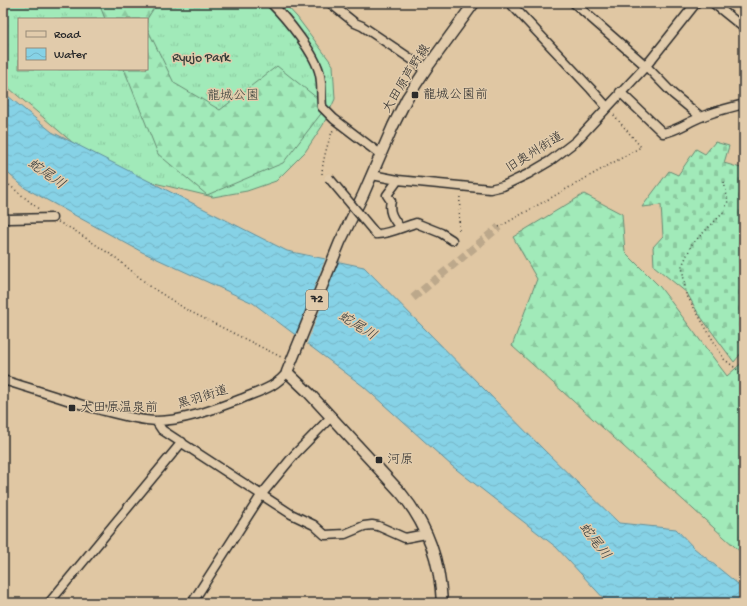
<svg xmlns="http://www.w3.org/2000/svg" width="747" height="606" font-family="'Gochi Hand','Klee One',sans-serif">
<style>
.grass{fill:url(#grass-tufts);stroke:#668a72;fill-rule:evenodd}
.forest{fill:url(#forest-firs);stroke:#668a72}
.cemetery{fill:url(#cemetery-stones);stroke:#668a72}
.water{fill:url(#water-waves);stroke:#628f9b}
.pier{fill:#e0c7a3}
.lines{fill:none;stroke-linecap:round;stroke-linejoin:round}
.stream{stroke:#628f9b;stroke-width:2.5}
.minor-tunnel{stroke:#bca88b;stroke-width:8;stroke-dasharray:8 4;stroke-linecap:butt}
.minor-casing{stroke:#2b2b2b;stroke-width:11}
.major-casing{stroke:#2b2b2b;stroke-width:13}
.path{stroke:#2b2b2b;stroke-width:1.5;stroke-dasharray:1 3;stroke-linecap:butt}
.minor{stroke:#e1cbab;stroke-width:8}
.major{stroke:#e1cbab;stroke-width:10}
.minor-bridge-casing{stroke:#2b2b2b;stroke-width:11;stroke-linecap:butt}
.minor-bridge{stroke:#e1cbab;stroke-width:8}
.poi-dot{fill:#2b2b2b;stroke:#e1cbab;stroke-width:1.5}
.labels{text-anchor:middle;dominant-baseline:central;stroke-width:3;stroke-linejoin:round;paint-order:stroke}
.shield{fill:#e1cbab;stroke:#625b51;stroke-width:1}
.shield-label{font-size:12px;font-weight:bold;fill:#2b2b2b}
.park-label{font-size:13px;fill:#373e39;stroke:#e1cbab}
.street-label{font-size:13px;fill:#2b2b2b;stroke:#e1cbab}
.poi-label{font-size:13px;fill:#2b2b2b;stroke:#e1cbab;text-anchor:start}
.water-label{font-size:14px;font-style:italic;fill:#343c3e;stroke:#e1cbab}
</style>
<defs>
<pattern id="grass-tufts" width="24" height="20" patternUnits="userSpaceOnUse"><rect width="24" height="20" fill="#a1eab9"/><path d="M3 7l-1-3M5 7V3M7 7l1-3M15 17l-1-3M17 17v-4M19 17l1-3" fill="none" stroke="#8bc99f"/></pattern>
<pattern id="forest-firs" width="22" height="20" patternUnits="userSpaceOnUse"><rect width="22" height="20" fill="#a1eab9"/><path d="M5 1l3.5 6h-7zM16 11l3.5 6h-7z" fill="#8bc99f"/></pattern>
<pattern id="cemetery-stones" width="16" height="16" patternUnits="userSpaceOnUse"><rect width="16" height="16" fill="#a1eab9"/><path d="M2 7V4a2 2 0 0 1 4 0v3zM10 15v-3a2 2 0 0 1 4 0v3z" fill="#8bc99f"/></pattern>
<pattern id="water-waves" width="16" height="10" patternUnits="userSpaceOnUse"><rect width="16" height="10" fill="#86d2e6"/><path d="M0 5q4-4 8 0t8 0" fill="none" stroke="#74b4c5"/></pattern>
</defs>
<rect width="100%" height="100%" fill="#e0c7a3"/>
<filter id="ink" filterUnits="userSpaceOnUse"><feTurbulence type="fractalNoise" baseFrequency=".025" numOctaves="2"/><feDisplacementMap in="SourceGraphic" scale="8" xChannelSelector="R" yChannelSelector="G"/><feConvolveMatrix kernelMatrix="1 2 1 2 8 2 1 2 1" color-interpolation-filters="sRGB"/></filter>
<g filter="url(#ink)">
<!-- grass -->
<path class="grass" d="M3,3H284L297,17L333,65L335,99L323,125L305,152L276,181L247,191L213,197L121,175L72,142L3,83ZM19,19H147V69H19Z"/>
<!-- forest -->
<path class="forest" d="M99,3H157L147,19H105Z
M147,28L174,83L220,110L277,66L327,106L283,163L207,195L158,154L124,69H147Z
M584,194L622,214L625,252L660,287L727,376L744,361V555L512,346L537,279L513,237Z"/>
<!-- cemetery -->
<path class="cemetery" d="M715,142L729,146L724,163L744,169V350L734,362L698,313L687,293L654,266L653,247L663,236L661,205L642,207L669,171L678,175L696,149L705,154Z"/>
<!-- water -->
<path class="water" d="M3,92L52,132L287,251L364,267L544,450L619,523L676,529L694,548L744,589V603H608L556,547L452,466L363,386L253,303L142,252L25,188L3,169Z"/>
<!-- pier -->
<path class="pier" d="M326,257L339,260L306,346L295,337Z"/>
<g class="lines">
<!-- stream -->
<path class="stream" d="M729,3L744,9"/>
<!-- minor-tunnel -->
<path class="minor-tunnel" d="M413,298L499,227"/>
<defs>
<path id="minor" d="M271,3C286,18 316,54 320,75C322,84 321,97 322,107L334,119L380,154
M330,3L355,23L362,26L426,69
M510,3L591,89L607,107
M574,3L646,66L673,94L701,117
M713,3L744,28
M620,92L663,133C679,130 686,123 701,117C715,111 729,108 744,104
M372,175L398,180L490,189L503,186L528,174L550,161L576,141L646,66L696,3
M398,180L387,195L391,201C388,212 393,218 400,228
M3,218L9,219L52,218
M376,234C387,235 405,226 416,223L441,233L452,240
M3,380C33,389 63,399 93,408C113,413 135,420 156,421C185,421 214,409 241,399C257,392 277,387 287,372
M156,421L162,430L291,514L314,525L325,535L345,534L364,526L372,525L378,526L405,538L426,534
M49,603L182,442
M192,603L262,494L295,454L331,417"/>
<path id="major" d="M442,603C440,561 428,526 401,493L309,393L287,372L340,242L363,195L393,126L407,98L426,69L474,3"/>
</defs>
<!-- minor casing -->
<use href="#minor" class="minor-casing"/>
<!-- major casing -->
<use href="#major" class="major-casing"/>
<!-- path -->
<path class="path" d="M322,174C322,162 329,138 334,128
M3,180L40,210
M724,182L728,201L724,212L692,244L682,266L686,294L724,359L744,375
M58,222L72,229L116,258L151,287L187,310L283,358
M499,227L641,147L612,113
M459,230L460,194"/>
<!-- minor -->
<use href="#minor" class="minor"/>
<!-- major -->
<use href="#major" class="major"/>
<defs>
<path id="minor-bridge" d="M329,178L376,234"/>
</defs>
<!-- minor-bridge casing -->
<use href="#minor-bridge" class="minor-bridge-casing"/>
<!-- minor-bridge -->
<use href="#minor-bridge" class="minor-bridge"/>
</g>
</g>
<!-- markers -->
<g class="poi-dot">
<rect x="411" y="91" width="8" height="8" rx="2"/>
<rect x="68" y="404" width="8" height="8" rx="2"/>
<rect x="375" y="456" width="8" height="8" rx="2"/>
</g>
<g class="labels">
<!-- shield labels -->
<rect class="shield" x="306" y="290" width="22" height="20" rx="3"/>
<g class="shield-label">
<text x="317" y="300">72</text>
</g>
<!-- park labels -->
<g class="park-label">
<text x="201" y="58">Ryujo Park</text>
<text x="233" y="96">龍城公園</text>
</g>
<!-- street labels -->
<g class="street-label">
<text transform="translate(407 79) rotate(-58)">大田原芦野線</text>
<text transform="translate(535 153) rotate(-32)">旧奥州街道</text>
<text transform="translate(203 398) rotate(-17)">黒羽街道</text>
</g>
<!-- poi labels -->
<g class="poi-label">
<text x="423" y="95">龍城公園前</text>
<text x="80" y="408">大田原温泉前</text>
<text x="387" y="460">河原</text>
</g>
<!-- water labels -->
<g class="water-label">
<text transform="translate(46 175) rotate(35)">蛇尾川</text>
<text transform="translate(357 327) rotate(32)">蛇尾川</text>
<text transform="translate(594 542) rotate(53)">蛇尾川</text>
</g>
</g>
<!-- margin -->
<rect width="747" height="606" fill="none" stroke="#e1cbab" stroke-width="16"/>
<rect x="8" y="8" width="731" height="590" fill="none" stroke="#2b2b2b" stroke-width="1.5" filter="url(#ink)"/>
<!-- legend -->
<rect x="18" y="18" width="130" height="52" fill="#e1cbab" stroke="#988b78"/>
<rect x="26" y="31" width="20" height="6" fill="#e1cbab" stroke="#988b78"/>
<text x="54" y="38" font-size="12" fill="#2b2b2b">Road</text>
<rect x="26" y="48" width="20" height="12" fill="url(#water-waves)" stroke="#988b78"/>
<text x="54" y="58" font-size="12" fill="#2b2b2b">Water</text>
</svg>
